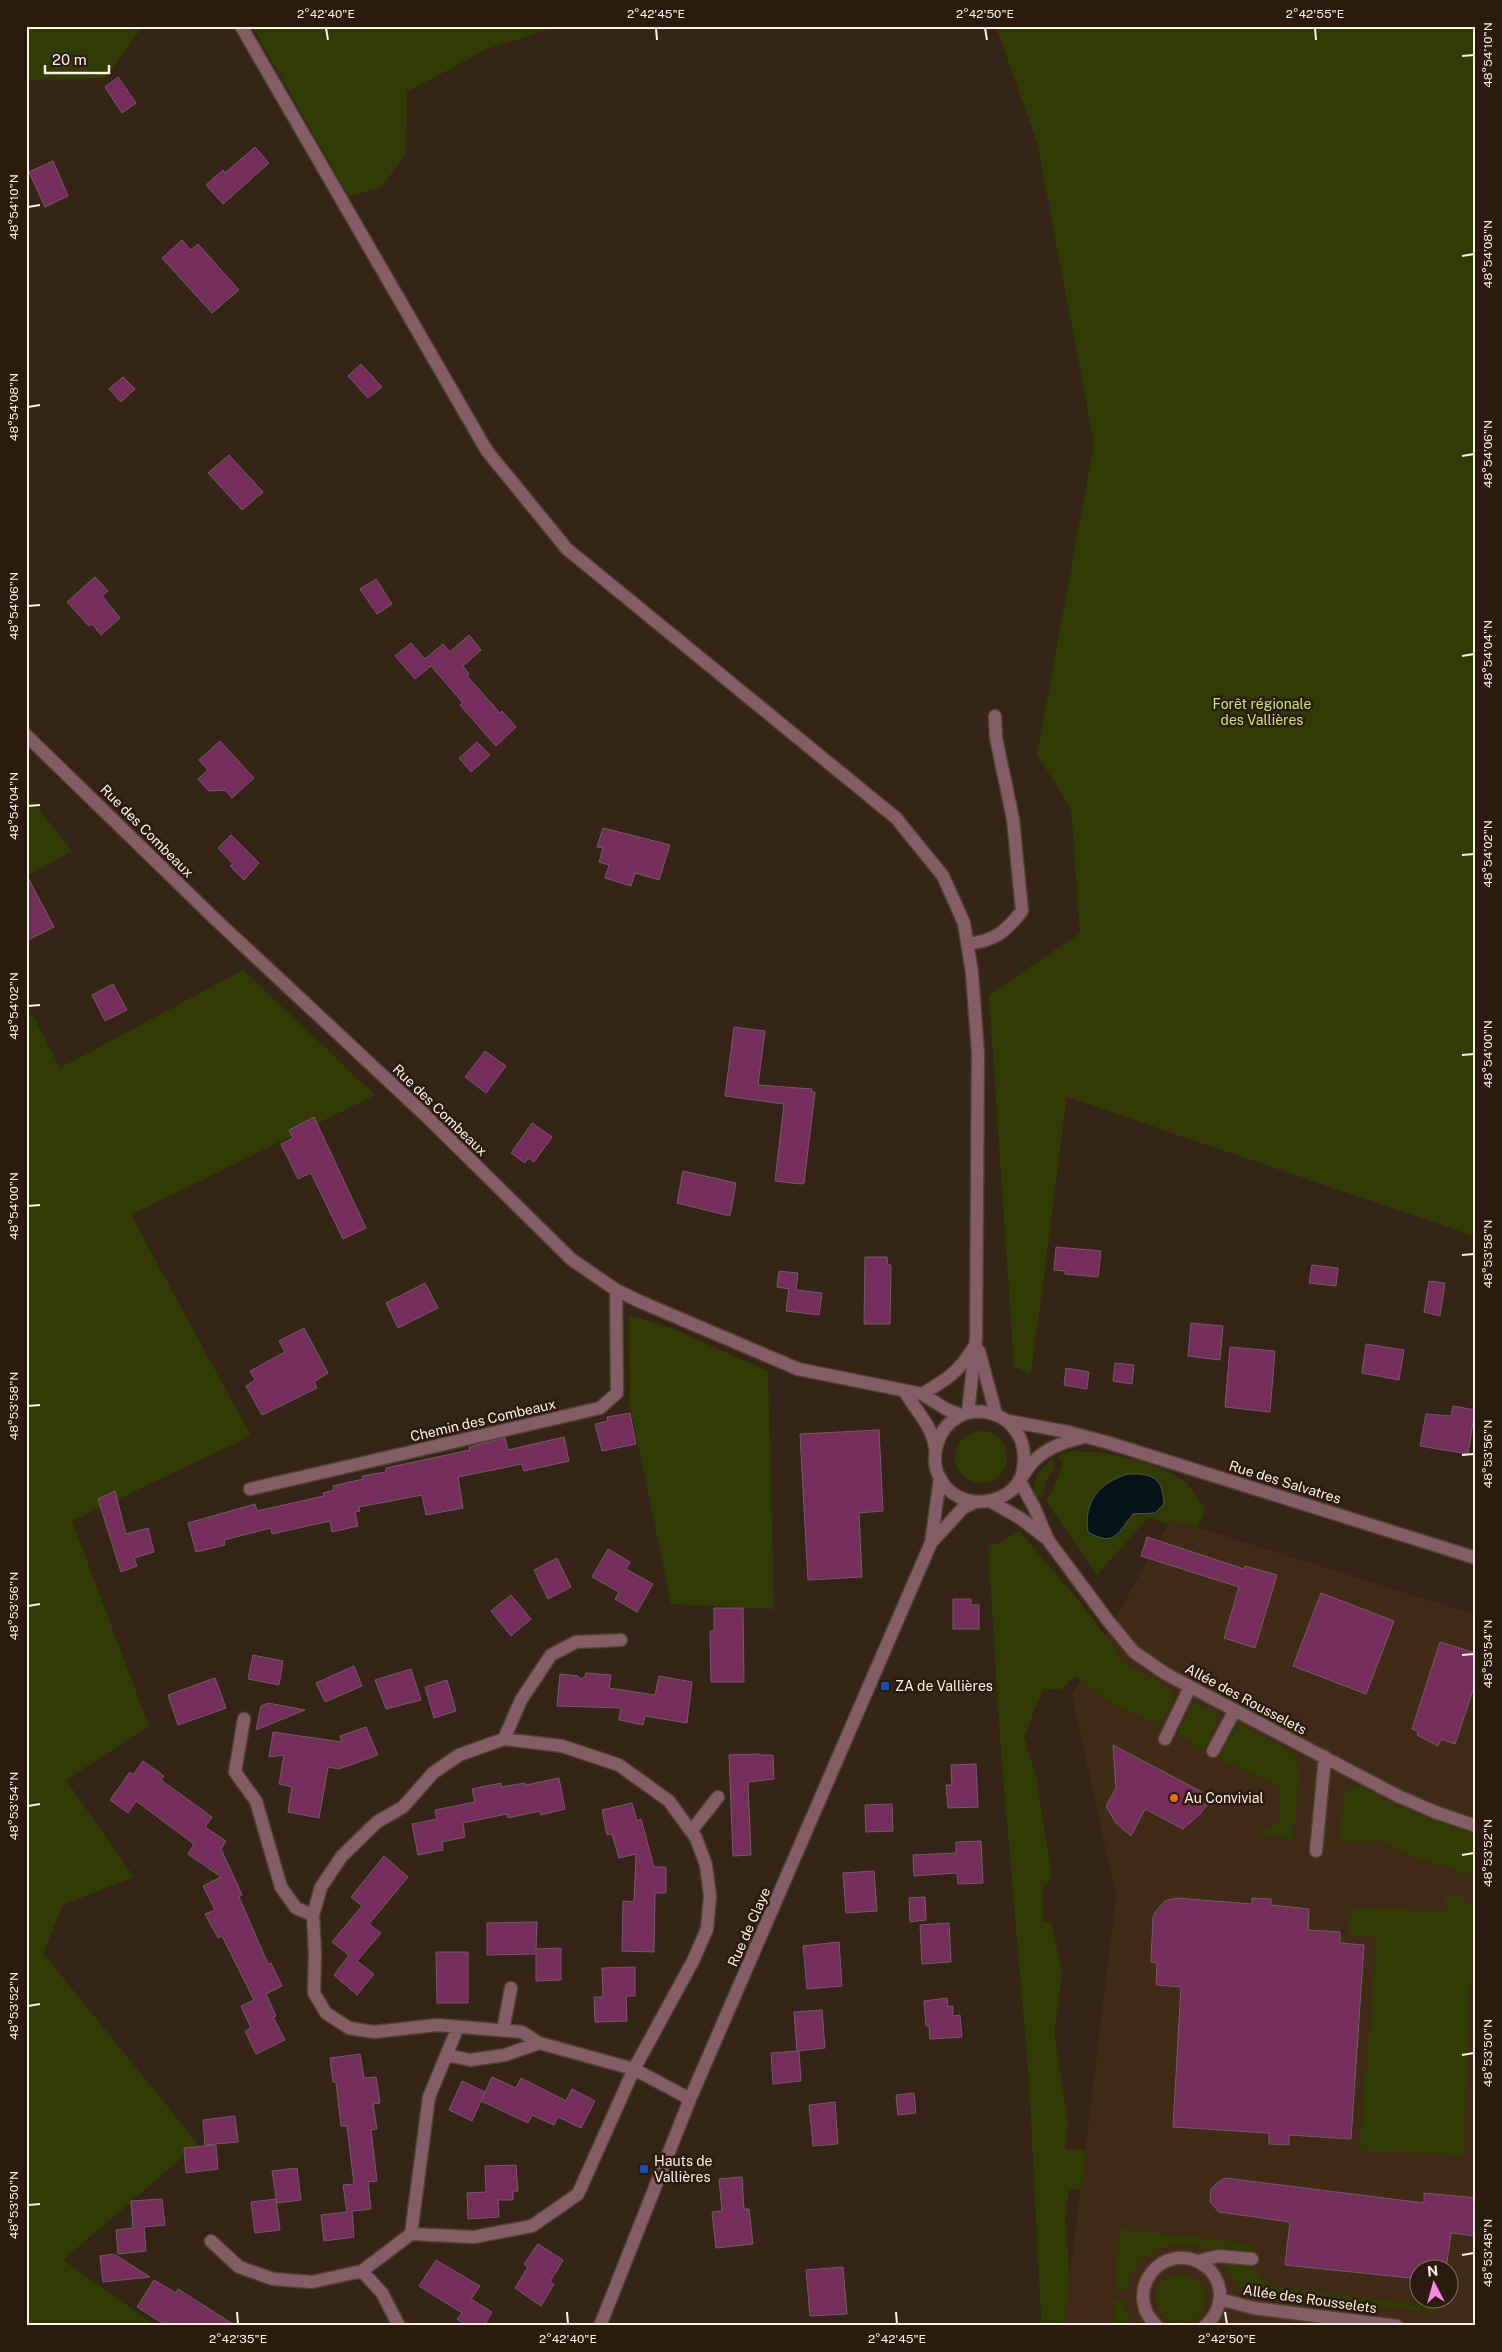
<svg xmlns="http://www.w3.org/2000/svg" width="1502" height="2352" font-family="'Public Sans',sans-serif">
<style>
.built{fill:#402b16;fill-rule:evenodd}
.green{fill:#303c04}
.water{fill:#041317;stroke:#4e5555}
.building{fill:#752d5b;stroke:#725b68}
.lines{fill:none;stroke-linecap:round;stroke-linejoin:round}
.minor-casing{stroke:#514133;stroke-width:15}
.minor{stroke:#845d66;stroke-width:12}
.ticks{fill:none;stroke:#fcf0e7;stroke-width:2}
.transit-dot{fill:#1a4fb4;stroke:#2b1b0c;stroke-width:2}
.food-dot{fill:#e8710a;stroke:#2b1b0c;stroke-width:2}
.labels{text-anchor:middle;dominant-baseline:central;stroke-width:5;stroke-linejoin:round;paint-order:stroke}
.park-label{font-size:14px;fill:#c9e672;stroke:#2b1b0c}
.street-label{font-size:14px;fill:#fcf0e7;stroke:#2b1b0c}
.poi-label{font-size:14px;fill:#fcf0e7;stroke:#2b1b0c;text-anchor:start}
.neatline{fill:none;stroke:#fcf0e7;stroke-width:2}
.ticks-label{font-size:12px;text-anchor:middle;fill:#fcf0e7}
</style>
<rect width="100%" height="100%" fill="#352516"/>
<!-- built -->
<path class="built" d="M1171,1519L1476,1615V2326H1064L1116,1896L1072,1695ZM1420,2270H1450V2300H1420Z"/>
<!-- green -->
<path class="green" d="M26,26H143L105,78L26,80Z
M252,26H559L487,49L407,92L406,153L382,187L349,196Z
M996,26H1476V1237L1067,1097L1031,1375L1014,1366L989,995L1080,933L1071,808L1037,755L1094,444L1038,146Z
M26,793L72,851L26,877Z
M243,970L375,1095L131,1215L251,1436L72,1521L149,1726L66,1780L134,1877L63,1905L43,1953L198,2144L63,2260L156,2326H26V1018L33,1015L60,1068Z
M629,1315L671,1328L768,1371L774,1609L671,1604L630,1405Z
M955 1457a26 26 0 1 1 52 0a26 26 0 1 1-52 0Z
M1072,1451C1104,1451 1153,1461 1180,1478C1191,1485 1198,1498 1205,1508L1198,1528L1171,1520L1168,1524L1148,1518L1097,1575L1046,1501C1050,1498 1061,1471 1063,1464L1058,1456Z
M1053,1458L1055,1468L1046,1480L1043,1495L1037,1498L1033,1491L1037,1474Z
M1019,1531L1085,1608L1124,1662L1165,1685L1172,1693L1173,1702L1159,1723L1117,1707L1075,1676L1061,1690L1043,1689L1024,1737L1036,1776L1052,1878L1042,1887L1043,1921L1051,1922L1062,1972L1054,2033L1068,2122L1065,2149L1086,2150L1081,2188L1069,2191L1065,2219L1070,2279L1064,2326H1039L1041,2317L1029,2081L1001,1751L988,1545L998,1544Z
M1194,1702L1219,1716L1203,1751L1177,1734Z
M1238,1723L1294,1754L1299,1769L1293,1839L1256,1835L1280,1822V1787L1218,1758Z
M1358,1786L1398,1807L1476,1834V1876L1407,1855L1382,1840L1339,1842L1345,1795L1348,1789Z
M1445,1897H1463L1474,1908L1463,2155L1360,2150L1377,1936L1349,1935L1351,1908L1447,1911Z
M1119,2229L1252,2244L1251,2251C1242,2250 1233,2248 1224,2247C1218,2247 1211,2249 1205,2249C1201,2248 1198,2245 1194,2245C1161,2238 1132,2259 1125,2291L1117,2290Z
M1223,2263L1254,2268L1270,2286L1437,2308L1436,2313L1247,2291L1235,2285Z
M1156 2299a25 25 0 1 1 50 0a25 25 0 1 1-50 0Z
M1114,2301H1124L1130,2326H1114Z"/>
<!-- water -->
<path class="water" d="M1128,1474C1153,1473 1163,1478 1164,1504L1155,1513L1133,1514C1118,1532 1115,1548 1088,1532C1083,1502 1100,1482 1128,1474Z"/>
<!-- building -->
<path class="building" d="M118,77L136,103L122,113L105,87Z
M255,147L269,163L223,204L206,185L223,170L225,173Z
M53,161L68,196L45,207L29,172Z
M182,240L191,250L198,244L239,290L212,313L162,258Z
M361,364L382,387L368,398L348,376Z
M123,377L135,389L121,402L109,389Z
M229,455L263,492L242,510L208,473Z
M95,577L108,591L102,596L120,618L101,635L92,624L89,626L67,602Z
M376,579L392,604L377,614L360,589Z
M469,635L481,650L463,666L469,674L467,676L500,713L502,711L516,727L496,746L460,705L463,703L431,666L415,679L395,656L411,643L425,659L443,644L450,652Z
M220,741L254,778L232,798L225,790L209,791L198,779L208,770L199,760Z
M477,742L490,755L471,772L459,758Z
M603,828L670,845L659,880L635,873L631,886L605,878L609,865L599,862L603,848L597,847Z
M231,835L259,863L244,880L230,866L233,864L218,848Z
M26,874L54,927L26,941Z
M113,984L127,1010L105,1021L92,995Z
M734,1027L765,1031L758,1085L812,1089L811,1092H815L804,1183L801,1184L775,1181L784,1104L725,1096Z
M485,1051L506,1066L486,1093L465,1077Z
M314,1117L366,1228L343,1239L311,1173L298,1179L281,1144L293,1138L289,1130Z
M532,1123L552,1137L534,1162L528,1158L525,1163L511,1153Z
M683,1171L736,1183L730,1216L677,1203Z
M1056,1247L1101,1251L1098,1277L1065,1274V1271L1054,1270Z
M865,1257H887L888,1265H891L890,1324H864Z
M1312,1265L1338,1268L1336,1286L1309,1283Z
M779,1271L798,1273L796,1290L822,1293L819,1315L786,1311L789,1289L777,1287Z
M1429,1281L1445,1283L1440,1316L1424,1312Z
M425,1283L438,1308L398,1328L386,1303Z
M1191,1323L1223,1326L1220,1360L1188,1356Z
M304,1328L328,1373L314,1382L317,1388L262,1415L246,1386L255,1380L250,1371L285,1352L279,1341Z
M1366,1344L1404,1350L1399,1380L1362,1373Z
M1230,1347L1275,1351L1270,1412L1225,1407Z
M1115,1363L1134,1365L1132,1384L1113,1381Z
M1066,1368L1089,1372L1087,1389L1064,1385Z
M1453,1406L1475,1410L1468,1454L1420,1446L1426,1414L1451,1416Z
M630,1413L636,1444L602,1451L595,1424L608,1421L607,1417Z
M879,1430L883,1511L859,1513L862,1577L808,1580L800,1434Z
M564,1437L569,1461L524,1471L522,1464L458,1477L463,1508L426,1515L422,1495L359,1507L360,1511L355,1512L358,1526L332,1532L330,1521L272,1534L271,1528L224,1540L225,1545L196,1552L188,1523L255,1504L257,1511L324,1496L323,1493L334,1490L333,1486L363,1479L362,1476L386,1472V1468L470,1450L469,1447L505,1438L508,1450Z
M115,1491L126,1534L148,1528L154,1552L134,1558L137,1566L121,1572L98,1499Z
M1147,1537L1244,1569L1245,1566L1277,1575L1255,1648L1224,1638L1239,1587L1141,1556Z
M608,1549L630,1562L626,1569L653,1584L637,1612L615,1599L619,1592L592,1577Z
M557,1558L571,1587L548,1599L534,1570Z
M1321,1593L1394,1621L1366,1694L1293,1666Z
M511,1595L531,1619L511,1636L491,1611Z
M953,1599H971V1605H979V1629H953Z
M714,1608H743L744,1682H711L710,1631H714Z
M1440,1642L1476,1653V1681L1455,1744L1441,1739L1438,1746L1417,1735L1418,1731L1412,1729Z
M253,1655L283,1661L279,1685L248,1679Z
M354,1666L362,1686L325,1702L316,1683Z
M411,1669L421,1700L386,1709L375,1680Z
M586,1673L611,1675L609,1688L655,1695L659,1676L692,1682L687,1723L645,1716L643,1725L619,1720L621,1708L557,1706L560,1674L578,1676L580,1679L585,1677Z
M215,1678L226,1708L178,1725L168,1695Z
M447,1680L456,1711L434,1718L425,1687Z
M268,1703L305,1710L256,1730L261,1706Z
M366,1727L378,1755L339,1769L328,1767L319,1818L288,1812L292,1787L279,1784L284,1755L269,1757L273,1732L342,1742L340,1736Z
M1113,1745L1202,1792L1197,1800L1207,1805L1201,1813L1183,1829L1145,1809L1131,1836L1116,1823L1106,1806L1116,1788Z
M760,1754V1755H773L774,1779L748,1782L751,1855L733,1856L729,1755Z
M143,1761L164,1776L161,1780L212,1817L205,1827L226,1841L221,1849L242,1895L239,1897L268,1964L271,1963L282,1986L266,1994L276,2016L273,2017L285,2040L256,2054L245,2031L251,2028L241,2006L254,2000L222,1936L218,1938L205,1914L215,1910L203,1886L221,1877L188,1854L194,1844L136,1801L128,1813L110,1800L130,1772L133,1775Z
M976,1764L978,1807L948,1808L946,1785H952L951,1765Z
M559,1778L565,1809L541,1815L540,1811L508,1818L507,1814L463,1823L465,1837L442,1842L443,1850L418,1855L412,1824L437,1819L435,1810L475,1802L472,1789L501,1783V1787L525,1783L526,1785Z
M632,1803L637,1821L641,1819L654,1867H666V1893H655L654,1952L622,1951L623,1901L634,1902L636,1854L619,1858L612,1834L607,1835L602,1810Z
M892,1804L893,1831L866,1832L865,1805Z
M981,1841L983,1883L958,1884L957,1873L914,1876L913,1855L956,1853V1842Z
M384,1856L408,1877L369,1924L381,1933L357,1961L374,1974L357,1995L334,1975L349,1955L332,1942L362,1906L351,1897Z
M874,1871L877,1911L846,1913L843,1873Z
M925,1897L926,1920L910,1922L909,1898Z
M1176,1898L1252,1904V1898L1271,1899V1905L1309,1909L1308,1930L1340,1932V1943L1364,1945L1351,2139L1289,2135V2145L1269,2144V2133L1173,2127L1181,1987L1156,1985L1157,1963L1151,1962L1153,1918L1156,1911L1165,1901Z
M537,1922L536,1949L561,1948V1980L536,1981V1954L487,1955V1923Z
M949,1923L951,1962L922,1964L920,1925Z
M839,1942L842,1986L807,1989L803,1946Z
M436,1952H468V2003H437Z
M635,1967V1996H626L627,2021L595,2022L594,1997H603L602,1968Z
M947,1998L948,2007L953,2006V2016L960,2015L962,2037L930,2039L929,2026H926L924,2001Z
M822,2010L825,2048L797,2051L794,2012Z
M799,2051L801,2081L773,2084L771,2053Z
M360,2054L364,2078L376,2077L380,2103L373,2104L377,2129L371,2130L377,2181L368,2182L371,2209L352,2211L354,2237L324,2241L321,2215L347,2212L343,2185L354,2184L347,2126H341L336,2082H333L330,2058Z
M492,2077L516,2088L521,2078L566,2101L572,2089L595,2101L581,2128L558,2117L554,2125L532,2115L528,2123L481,2101Z
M462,2081L485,2092L472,2121L449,2110Z
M914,2093L916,2113L898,2115L896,2095Z
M835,2102L838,2144L813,2146L809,2105Z
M235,2116L238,2142L205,2145L203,2120Z
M216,2145L218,2169L186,2173L184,2148Z
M516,2165L518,2191H513V2200H498L499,2217L468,2219L467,2193L486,2192L485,2166Z
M297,2168L301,2200L277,2203L272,2171Z
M742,2177L744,2209H749L753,2244L716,2248L712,2212L722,2211L719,2179Z
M1225,2178L1424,2203V2193L1476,2198V2236L1451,2233L1446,2270H1420V2279L1285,2265L1290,2222L1219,2212L1210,2202L1211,2189L1217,2183Z
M162,2199L165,2225L144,2227L146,2251L118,2254L116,2230L133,2228L131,2201Z
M276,2199L280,2230L255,2233L251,2202Z
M538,2244L563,2260L550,2282L554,2284L541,2306L515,2288L528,2267L524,2264Z
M114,2254L150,2277L103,2282L100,2256Z
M436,2260L480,2286L471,2299L492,2312L484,2326H468L457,2319L462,2313L419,2286Z
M843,2267L847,2314L810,2316L806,2270Z
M154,2280L176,2293L178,2289L236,2326H167L137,2307Z"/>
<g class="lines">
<defs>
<path id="minor" d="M241,26L487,451L567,549L896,818L943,876L964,923L972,973L978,1053L976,1338L968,1413
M26,735L215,919L423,1113L571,1259L616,1290L641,1302L798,1369L922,1394L946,1409L961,1415
M967,944C995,941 1005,932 1022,911L1013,819L996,738L995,716
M979,1351L996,1414
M905,1392C916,1411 932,1425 935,1448
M922,1394C946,1380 959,1372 974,1347
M1009,1421L1068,1432L1106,1442L1476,1558
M1022,1474C1038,1407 952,1389 937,1445C934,1455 934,1468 940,1478C954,1506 992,1509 1014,1488C1022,1479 1027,1466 1037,1458C1051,1446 1067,1441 1085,1437
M1019,1480L1034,1507L1048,1540L1109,1622L1134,1652L1166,1674L1398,1796L1435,1812L1476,1826
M250,1489L600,1408L617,1393L616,1290
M990,1501L1020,1518L1046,1538
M931,1543L963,1508L975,1502
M621,1640L576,1642L551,1655L521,1700L504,1739L459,1755L433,1773L403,1807L377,1822L342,1856L321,1887L313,1915L315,1954L314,1993L326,2013L349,2028L374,2032L437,2025L522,2032L539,2043L634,2069L690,2099
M244,1719L235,1772L256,1801L281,1887L296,1908L313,1915
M1165,1739L1190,1687
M1213,1751L1235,1710
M691,1831L718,1797
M1316,1851L1325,1757
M503,2030L511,1988
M447,2055L470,2060L505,2055L539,2043
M411,2234L474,2237L532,2226L578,2194L634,2069L693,1961L707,1929L710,1896L706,1865L696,1838L669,1801L619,1765L562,1746L504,1739
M411,2234L429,2097L458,2027
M211,2241L239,2267L273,2279L312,2282L362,2271L411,2234
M1199,2261L1218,2256L1252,2259
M362,2271L382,2293L399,2326
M1220,2299L1253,2308L1397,2326
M600,2326L690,2099L931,1543L940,1478
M1157,2326C1120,2292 1164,2237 1205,2266C1213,2271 1219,2282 1220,2292C1220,2305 1216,2317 1205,2326"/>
</defs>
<!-- minor casing -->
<use href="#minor" class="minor-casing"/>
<!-- minor -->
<use href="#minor" class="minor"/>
</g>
<!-- ticks -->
<path class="ticks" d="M326,28L328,40M656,28L657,40M985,28L987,40M1315,28L1316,40M1462,56L1474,55M28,207L40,205M1462,256L1474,254M28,407L40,405M1462,456L1474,454M28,606L40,605M1462,656L1474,654M28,806L40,805M1462,855L1474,854M28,1006L40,1005M1462,1055L1474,1054M28,1206L40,1205M1462,1255L1474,1254M28,1406L40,1405M1462,1455L1474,1454M28,1606L40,1604M1462,1655L1474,1654M28,1806L40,1804M1462,1855L1474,1853M28,2006L40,2004M1462,2055L1474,2053M28,2205L40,2204M1462,2255L1474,2253M237,2312L238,2324M567,2312L568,2324M896,2312L897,2324M1225,2312L1227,2324"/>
<!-- markers -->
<g class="transit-dot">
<rect x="880" y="1681" width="10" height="10" rx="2.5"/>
<rect x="639" y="2164" width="10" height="10" rx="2.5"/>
</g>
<circle class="food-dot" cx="1174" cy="1798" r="5"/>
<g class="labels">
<!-- park labels -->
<g class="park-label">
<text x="1262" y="704">Forêt régionale<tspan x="1262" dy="16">des Vallières</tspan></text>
</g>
<!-- street labels -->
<g class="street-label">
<text transform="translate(147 831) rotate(45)">Rue des Combeaux</text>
<text transform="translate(440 1110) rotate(44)">Rue des Combeaux</text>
<text transform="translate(483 1420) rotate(-13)">Chemin des Combeaux</text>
<text transform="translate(1285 1482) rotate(17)">Rue des Salvatres</text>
<text transform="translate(1246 1699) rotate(28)">Allée des Rousselets</text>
<text transform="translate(749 1927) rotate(-66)">Rue de Claye</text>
<text transform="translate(1310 2299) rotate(8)">Allée des Rousselets</text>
</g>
<!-- poi labels -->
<g class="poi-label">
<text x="895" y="1686">ZA de Vallières</text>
<text x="1184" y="1798">Au Convivial</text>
<text x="654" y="2161">Hauts de<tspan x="654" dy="16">Vallières</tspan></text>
</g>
</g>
<!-- border -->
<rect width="1502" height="2352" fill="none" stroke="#2b1b0c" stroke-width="55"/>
<!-- north arrow -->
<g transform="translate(1434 2284) rotate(354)"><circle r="24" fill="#2b1b0c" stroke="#7f7064"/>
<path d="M0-4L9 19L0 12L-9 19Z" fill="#fb87e6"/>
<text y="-8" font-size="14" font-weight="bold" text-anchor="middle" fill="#fcf0e7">N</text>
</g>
<!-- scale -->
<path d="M45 65v8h64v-8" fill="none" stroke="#fcf0e7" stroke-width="2.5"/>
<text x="52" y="65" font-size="15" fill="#fcf0e7" stroke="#2b1b0c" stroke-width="4" paint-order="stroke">20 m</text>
<rect x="28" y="28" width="1446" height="2296" class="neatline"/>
<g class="ticks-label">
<text x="326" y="18">2°42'40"E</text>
<text x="656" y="18">2°42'45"E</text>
<text x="985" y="18">2°42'50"E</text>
<text x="1315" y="18">2°42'55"E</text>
<text transform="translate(1488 55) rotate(-90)" y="4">48°54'10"N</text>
<text transform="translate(14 207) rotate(-90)" y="4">48°54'10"N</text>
<text transform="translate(1488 254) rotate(-90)" y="4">48°54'08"N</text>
<text transform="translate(14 407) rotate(-90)" y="4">48°54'08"N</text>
<text transform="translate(1488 454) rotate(-90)" y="4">48°54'06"N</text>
<text transform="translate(14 606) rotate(-90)" y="4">48°54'06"N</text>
<text transform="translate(1488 654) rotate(-90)" y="4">48°54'04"N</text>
<text transform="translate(14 806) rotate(-90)" y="4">48°54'04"N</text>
<text transform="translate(1488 854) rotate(-90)" y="4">48°54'02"N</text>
<text transform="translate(14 1006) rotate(-90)" y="4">48°54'02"N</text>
<text transform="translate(1488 1054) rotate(-90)" y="4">48°54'00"N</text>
<text transform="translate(14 1206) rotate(-90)" y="4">48°54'00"N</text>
<text transform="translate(1488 1254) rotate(-90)" y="4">48°53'58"N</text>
<text transform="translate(14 1406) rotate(-90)" y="4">48°53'58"N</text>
<text transform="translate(1488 1454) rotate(-90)" y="4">48°53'56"N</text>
<text transform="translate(14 1606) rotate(-90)" y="4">48°53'56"N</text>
<text transform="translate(1488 1654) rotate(-90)" y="4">48°53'54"N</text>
<text transform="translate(14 1806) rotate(-90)" y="4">48°53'54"N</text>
<text transform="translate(1488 1853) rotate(-90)" y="4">48°53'52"N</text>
<text transform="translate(14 2006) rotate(-90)" y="4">48°53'52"N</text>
<text transform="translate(1488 2053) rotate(-90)" y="4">48°53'50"N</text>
<text transform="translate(14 2205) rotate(-90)" y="4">48°53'50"N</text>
<text transform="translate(1488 2253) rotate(-90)" y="4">48°53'48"N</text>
<text x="238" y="2343">2°42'35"E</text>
<text x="568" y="2343">2°42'40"E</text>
<text x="897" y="2343">2°42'45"E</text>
<text x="1227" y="2343">2°42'50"E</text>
</g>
</svg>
